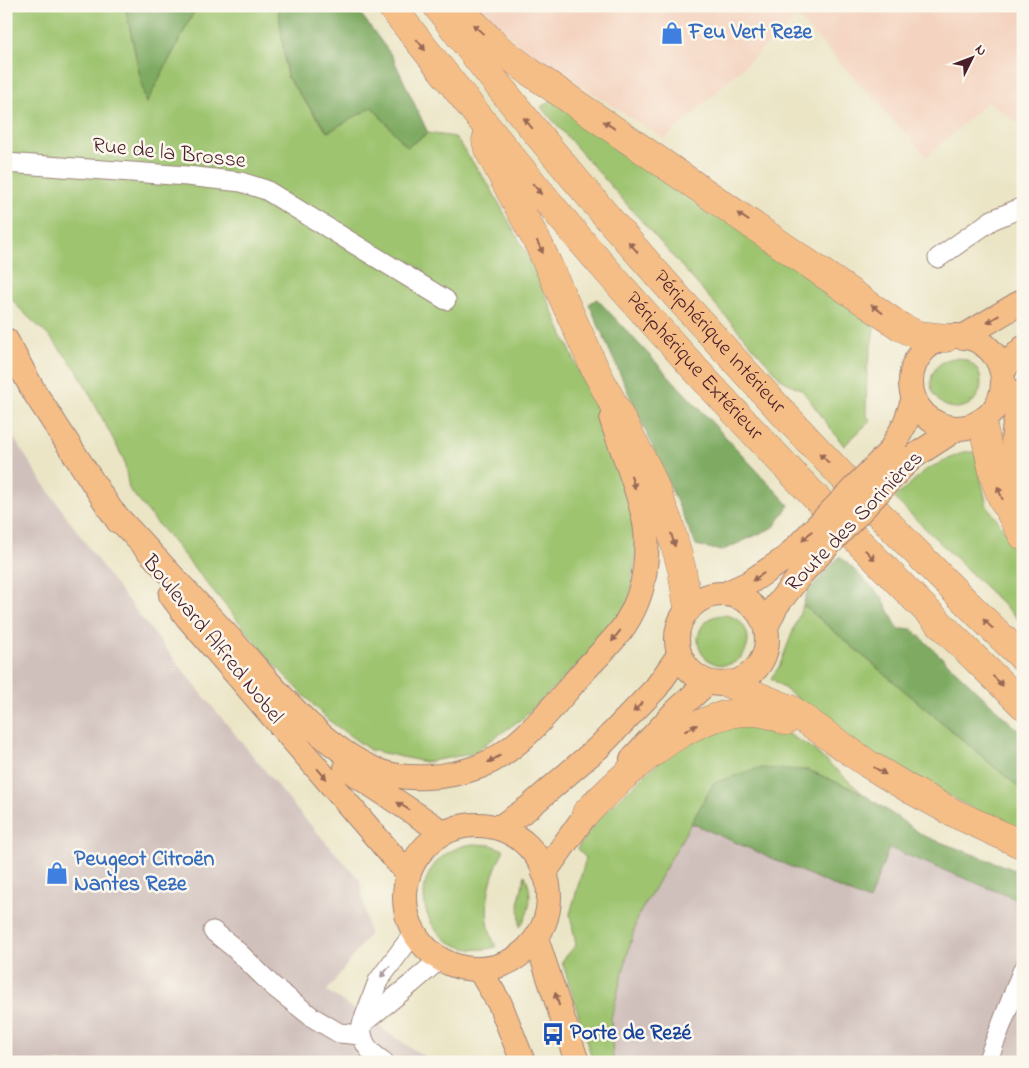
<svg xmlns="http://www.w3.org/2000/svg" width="1029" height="1068" font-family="'Indie Flower',sans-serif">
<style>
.built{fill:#f4d3c0}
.industrial{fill:#d0c0bc}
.green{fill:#9ec46f;stroke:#74724d}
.forest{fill:#7eaa62;stroke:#646446}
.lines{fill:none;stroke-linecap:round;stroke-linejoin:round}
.minor-casing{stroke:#9a8278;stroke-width:21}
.major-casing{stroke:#9a8278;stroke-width:26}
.highway-casing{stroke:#9a8278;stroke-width:29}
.minor{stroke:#fff;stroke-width:19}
.major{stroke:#f6be87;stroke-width:24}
.highway{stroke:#f6be87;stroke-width:28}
.major-bridge-casing{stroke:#9a8278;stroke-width:26;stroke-linecap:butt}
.major-bridge{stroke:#f6be87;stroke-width:24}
.oneway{fill:#976754}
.oneway2{fill:#ae9aa0}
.labels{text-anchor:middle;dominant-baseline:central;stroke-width:5;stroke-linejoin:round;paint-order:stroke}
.shop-label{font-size:22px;font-weight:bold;fill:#366cbe;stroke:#fbf7ec;text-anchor:start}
.street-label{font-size:22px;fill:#4a1f2b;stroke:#fbf7ec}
.transit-label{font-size:22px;font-weight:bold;fill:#164399;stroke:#fbf7ec;text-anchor:start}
</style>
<rect width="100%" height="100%" fill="#fbf7ec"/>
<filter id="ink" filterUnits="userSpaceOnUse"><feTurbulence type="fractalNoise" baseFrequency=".02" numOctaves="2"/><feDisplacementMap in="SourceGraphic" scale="10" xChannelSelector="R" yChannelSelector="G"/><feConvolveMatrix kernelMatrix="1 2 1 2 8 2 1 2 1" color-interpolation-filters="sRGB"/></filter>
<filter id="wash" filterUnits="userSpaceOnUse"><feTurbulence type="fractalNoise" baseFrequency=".0096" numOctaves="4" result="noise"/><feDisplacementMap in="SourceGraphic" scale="20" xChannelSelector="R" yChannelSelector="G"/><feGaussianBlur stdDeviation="1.12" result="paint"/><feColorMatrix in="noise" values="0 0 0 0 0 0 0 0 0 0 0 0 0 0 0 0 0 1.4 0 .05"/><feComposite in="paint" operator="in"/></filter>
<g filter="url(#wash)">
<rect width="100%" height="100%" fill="#ebe5c6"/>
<!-- built -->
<path class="built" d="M480,6H1023V127L988,101L927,157L798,17L665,139L523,50Z"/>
<!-- industrial -->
<path class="industrial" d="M6,426L45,486L111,579L198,689L298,811L360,880L369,935L327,991L432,1062H6Z
M691,823L869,901L889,848L1023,902V1062H613L611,1018L637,918Z"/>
<!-- green -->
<path class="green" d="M6,6H125L146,104L197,6H278L287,77L327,132L372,107L407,147L428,133L455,137L490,187L528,256L613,447L639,527L629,606L598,644L523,718L471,754L425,762L370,750L328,720L273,663L129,489L124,460L77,370L51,338L23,312L6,293Z
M554,98L876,318L867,369L866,416L871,420L844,446L802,390L782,380L541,107Z
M931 383a25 25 0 1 1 50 0a25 25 0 1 1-50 0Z
M964,452H975L987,506L1023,555V624L894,498L927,469Z
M803,605L1023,791V836L855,744L771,678L779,667Z
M698 640a25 25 0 1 1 50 0a25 25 0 1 1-50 0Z
M734,723L778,728L813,749L862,793L808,770L714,783L637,918L611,1018L613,1062H593L562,961L576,945L570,914L586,858L577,849L598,818L678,745Z
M472,844L491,845L504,850C488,879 480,916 496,947C419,967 393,858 472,844Z
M525,875C533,893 531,911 520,927L519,900Z"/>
<!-- forest -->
<path class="forest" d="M125,6H197L146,104Z
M278,6H355L392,56L428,133L407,147L372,107L328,132L287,77Z
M597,299L789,505L774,527L721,551L696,545L589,304Z
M840,556L882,597L898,629H912L1023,735V791L803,605L807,592Z
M758,768L808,770L862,793L924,836L1023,873V902L889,848L869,901L691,823L714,783Z"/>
</g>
<g filter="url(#ink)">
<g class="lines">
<defs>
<path id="minor" d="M6,163L187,176L241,182L266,190L446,300
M938,258L992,220L1023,207
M213,931L233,947L274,987L312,1017L339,1033L361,1035
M414,933L378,981L362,1024L411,984L440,959
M362,1024C360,1042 369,1052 384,1062
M987,1062L1023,969"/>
<path id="major" d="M911 382a46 46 0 1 1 92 0a46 46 0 1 1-92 0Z
M963,337L1023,301
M6,340L33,390L118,521
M1002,373L1011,360L1023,348
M1023,391C1011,432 1009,452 1023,493
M890,451L905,424L914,398
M903,466L913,457L956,429
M109,508C151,553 193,599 235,644C274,688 321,747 376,770C405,782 448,778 478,767C520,752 555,703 584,671C598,655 614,642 626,623C636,607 643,588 645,568C647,551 648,531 643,514C636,482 622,451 612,420
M727,593L747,584L786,558
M677 639a45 45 0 1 1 90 0a45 45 0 1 1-90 0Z
M171,595L188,618L408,874
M766,627L776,606L802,573
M632,759L674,713L708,682
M346,768L444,833
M405 897a72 72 0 1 1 144 0a72 72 0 1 1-144 0Z
M499,828L528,808L599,747L656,688L679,655
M544,873L597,799
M536,938L577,1062
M479,969L500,1004L523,1062"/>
<g id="highway">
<path id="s1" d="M391,6C460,93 528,180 601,264C735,417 876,563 1023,705"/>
<path id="s2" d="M437,6C523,120 615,229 711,334C811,446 915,553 1023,658"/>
<path d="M457,6L497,47L530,72L901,327L918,335L946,338"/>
<path d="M486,140L488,149L540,247L595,369L648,470L669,523L682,570L688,608"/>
<path d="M982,422L995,480L1002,498L1023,536"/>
<path d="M729,684L790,709L868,764L911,790L958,815L1023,845"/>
<path d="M586,813C631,768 716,684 786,721"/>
</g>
</defs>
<!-- minor casing -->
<use href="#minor" class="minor-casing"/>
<!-- major casing -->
<use href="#major" class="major-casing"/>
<!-- highway casing -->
<use href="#highway" class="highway-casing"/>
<!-- minor -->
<use href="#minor" class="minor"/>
<!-- major -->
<use href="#major" class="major"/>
<!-- highway -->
<use href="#highway" class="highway"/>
<defs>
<path id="major-bridge" d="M786,558L890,451
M802,573L903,466"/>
</defs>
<!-- major-bridge casing -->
<use href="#major-bridge" class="major-bridge-casing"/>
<!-- major-bridge -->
<use href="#major-bridge" class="major-bridge"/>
</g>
<!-- one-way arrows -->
<defs><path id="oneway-solid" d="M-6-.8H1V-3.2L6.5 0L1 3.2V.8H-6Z" transform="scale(1.25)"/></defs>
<g class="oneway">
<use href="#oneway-solid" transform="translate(478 29) rotate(-137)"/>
<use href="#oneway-solid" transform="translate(421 45) rotate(52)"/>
<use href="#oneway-solid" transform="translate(528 123) rotate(-129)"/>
<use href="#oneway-solid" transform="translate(609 125) rotate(-146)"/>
<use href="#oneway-solid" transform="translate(537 189) rotate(50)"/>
<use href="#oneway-solid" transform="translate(743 217) rotate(-146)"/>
<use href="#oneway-solid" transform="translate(540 247) rotate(64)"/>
<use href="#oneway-solid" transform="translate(633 247) rotate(-131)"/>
<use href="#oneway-solid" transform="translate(877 309) rotate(-144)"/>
<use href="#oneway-solid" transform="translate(993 319) rotate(149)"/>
<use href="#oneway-solid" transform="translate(824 458) rotate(-134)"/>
<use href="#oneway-solid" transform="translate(633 482) rotate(72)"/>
<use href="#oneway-solid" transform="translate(1000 493) rotate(-112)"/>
<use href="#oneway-solid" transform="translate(807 536) rotate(134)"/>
<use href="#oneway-solid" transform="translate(673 540) rotate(74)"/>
<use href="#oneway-solid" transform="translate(870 555) rotate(46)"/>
<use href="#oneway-solid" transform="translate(758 577) rotate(146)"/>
<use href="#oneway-solid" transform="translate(988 624) rotate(-136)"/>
<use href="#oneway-solid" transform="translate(616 636) rotate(128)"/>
<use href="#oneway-solid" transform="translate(998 681) rotate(44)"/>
<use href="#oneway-solid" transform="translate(638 707) rotate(134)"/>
<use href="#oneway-solid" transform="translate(691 728) rotate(-28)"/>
<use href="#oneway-solid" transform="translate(494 759) rotate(151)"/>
<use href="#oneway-solid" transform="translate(880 771) rotate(32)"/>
<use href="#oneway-solid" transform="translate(322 774) rotate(49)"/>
<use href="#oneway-solid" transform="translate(403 806) rotate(-148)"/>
<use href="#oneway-solid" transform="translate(557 999) rotate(-108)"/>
</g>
<use class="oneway2" href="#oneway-solid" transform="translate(385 972) rotate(129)"/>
</g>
<!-- icons -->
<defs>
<symbol id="shop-bare" viewBox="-9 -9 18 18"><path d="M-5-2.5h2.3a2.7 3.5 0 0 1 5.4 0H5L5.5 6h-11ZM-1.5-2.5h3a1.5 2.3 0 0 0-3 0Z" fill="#3f7fe0" stroke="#fbf7ec" stroke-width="2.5" paint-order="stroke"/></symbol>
<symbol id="bus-bare" viewBox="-9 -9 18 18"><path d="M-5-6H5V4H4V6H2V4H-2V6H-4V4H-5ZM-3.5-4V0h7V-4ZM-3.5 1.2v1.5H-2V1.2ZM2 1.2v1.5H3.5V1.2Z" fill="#1a4fb4" stroke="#fbf7ec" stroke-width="2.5" paint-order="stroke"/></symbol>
</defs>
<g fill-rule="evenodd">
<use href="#shop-bare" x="656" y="17" width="32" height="32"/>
<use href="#shop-bare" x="41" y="857" width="32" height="32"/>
<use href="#bus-bare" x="537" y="1018" width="32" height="32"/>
</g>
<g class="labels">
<!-- shop labels -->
<g class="shop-label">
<text x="689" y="33">Feu Vert Reze</text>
<text x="74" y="860">Peugeot Citroën<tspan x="74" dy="25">Nantes Reze</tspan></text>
</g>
<!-- street labels -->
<g class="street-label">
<text transform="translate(169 154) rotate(6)">Rue de la Brosse</text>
<text stroke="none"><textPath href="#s2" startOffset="439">Périphérique Intérieur</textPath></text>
<text stroke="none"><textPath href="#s1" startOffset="471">Périphérique Extérieur</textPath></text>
<text transform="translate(855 522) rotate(-46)">Route des Sorinières</text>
<text transform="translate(212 640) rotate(51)">Boulevard Alfred Nobel</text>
</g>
<!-- transit labels -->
<g class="transit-label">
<text x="570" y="1034">Porte de Rezé</text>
</g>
</g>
<!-- margin -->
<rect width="1029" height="1068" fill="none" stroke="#fbf7ec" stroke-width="25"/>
<!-- north arrow -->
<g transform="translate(972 58) rotate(48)" stroke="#fbf7ec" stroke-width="4" paint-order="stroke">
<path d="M0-4L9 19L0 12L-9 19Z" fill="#4a1f2b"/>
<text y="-8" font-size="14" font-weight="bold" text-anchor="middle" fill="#4a1f2b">N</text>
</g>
</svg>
